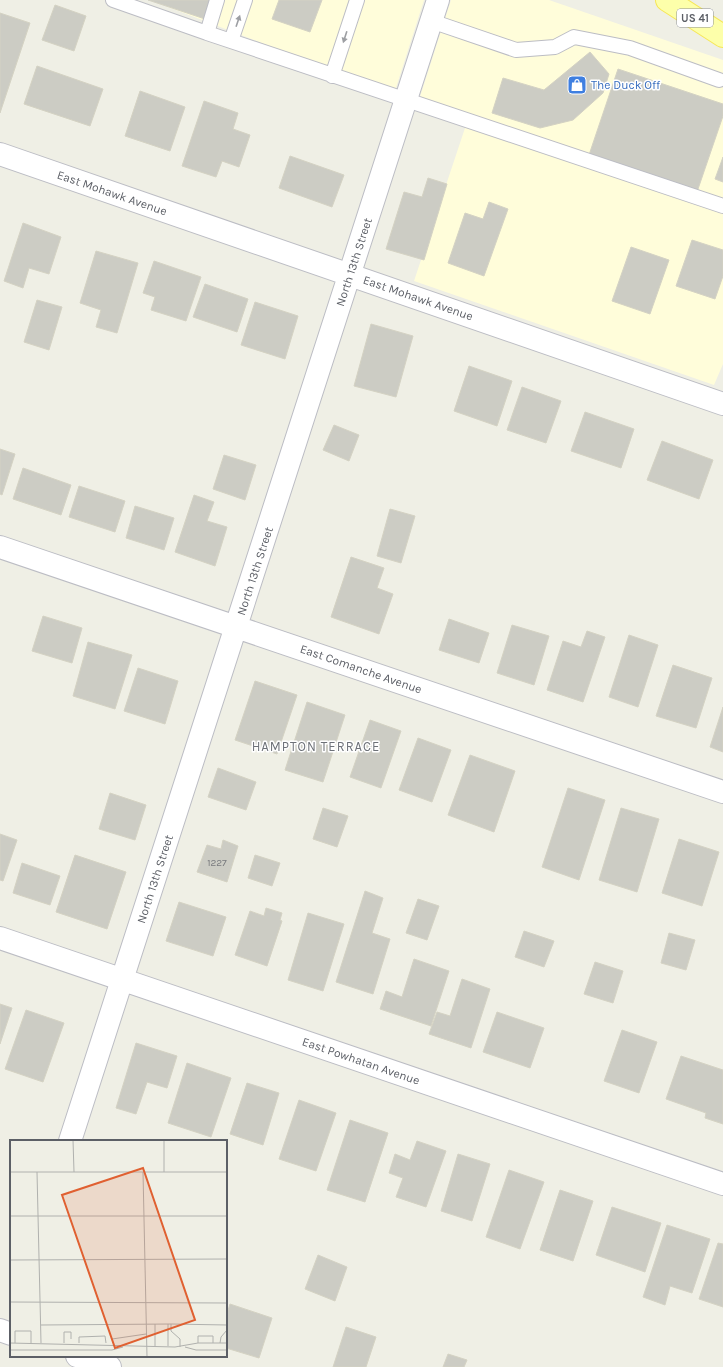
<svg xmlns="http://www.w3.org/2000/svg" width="723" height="1367" font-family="Karla,sans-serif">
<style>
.commercial{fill:#fffdda}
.building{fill:#ccccc4;stroke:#d4d2c3}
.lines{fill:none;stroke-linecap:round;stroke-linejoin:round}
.service-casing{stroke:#bcbdc4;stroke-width:16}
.minor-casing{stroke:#bcbdc4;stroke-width:24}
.primary-casing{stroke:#f6e757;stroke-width:24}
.service{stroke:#fff;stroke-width:14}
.minor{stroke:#fff;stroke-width:22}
.primary{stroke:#fdffaa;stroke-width:22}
.oneway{fill:#9d9fa3}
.labels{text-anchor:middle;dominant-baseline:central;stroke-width:3;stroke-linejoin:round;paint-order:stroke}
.number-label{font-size:10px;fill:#787a7e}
.shield{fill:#fff;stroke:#8d8f94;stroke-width:1}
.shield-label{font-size:11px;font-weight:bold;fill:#5c5f66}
.shop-label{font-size:12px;fill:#366cbe;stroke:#fff;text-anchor:start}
.street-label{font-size:12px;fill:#5c5f66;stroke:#fff}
.neighbourhood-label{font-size:13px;letter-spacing:1px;fill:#6d7178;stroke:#fff}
.inset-road{fill:none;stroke:#b0b1ae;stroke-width:1}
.view{fill:#e06031;fill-opacity:0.15;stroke:#e06031;stroke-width:2}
.inset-edge{fill:none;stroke:#5c5f66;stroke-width:2}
</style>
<rect width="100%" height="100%" fill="#efefe5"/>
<!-- commercial -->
<path class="commercial" d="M150,0H424L394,94Z
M451,0H549L723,60V364L714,385L414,281L467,122L418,103Z"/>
<!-- building -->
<path class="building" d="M148,0H215L208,20Z
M279,0H322L310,32L272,19Z
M55,5L86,16L74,51L42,40Z
M0,13L30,23L0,113Z
M590,52L609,74L603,93L573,120L540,128L492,113L503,78L544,90Z
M37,66L103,89L90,126L24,104Z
M618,69L723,104V116L697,192L589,155Z
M140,91L185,107L170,151L125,136Z
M204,101L238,113L233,129L250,135L239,167L222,161L216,177L182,166Z
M290,156L344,175L332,207L279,188Z
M723,157V182L715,179Z
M428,178L447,184L424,260L386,249L404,192L422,197Z
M489,202L508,209L484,276L448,263L465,213L483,219Z
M23,223L61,237L49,274L29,268L23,288L4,281Z
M692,240L723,250V276L715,299L676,286Z
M631,247L669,260L650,314L612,301Z
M96,251L138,263L117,333L96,327L101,310L80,303Z
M154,261L201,277L186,321L151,310L155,297L143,293Z
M205,284L248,299L237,332L193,317Z
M37,300L62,307L49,350L24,342Z
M255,302L298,316L285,359L241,345Z
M371,324L413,336L396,397L354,386Z
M469,366L512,381L497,426L454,411Z
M522,387L561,401L546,443L507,430Z
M585,412L634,429L621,468L571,451Z
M334,425L359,435L349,461L323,450Z
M662,441L713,460L699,499L647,480Z
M0,449L15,454L2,495L0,494Z
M224,455L256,465L245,500L213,489Z
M23,468L71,485L61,515L13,499Z
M79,486L125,501L115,532L69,517Z
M194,495L214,502L207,521L227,527L215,566L175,552Z
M135,506L174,518L164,550L126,538Z
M390,509L415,516L401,563L377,556Z
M351,557L384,568L377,588L393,594L379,634L331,617Z
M43,616L82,628L72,663L32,651Z
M449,619L489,633L479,663L439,650Z
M512,625L549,636L534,685L497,673Z
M587,631L605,637L583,702L547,690L563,641L581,647Z
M629,635L658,645L638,707L609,697Z
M88,642L132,655L115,709L73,696Z
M673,665L712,678L696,728L656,716Z
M138,668L178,681L165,724L124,711Z
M255,681L297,695L277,754L235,740Z
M307,702L345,715L323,782L285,770Z
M723,707V752L710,747Z
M370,720L401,731L381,788L350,777Z
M418,738L451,750L432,802L399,790Z
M470,755L515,771L494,832L448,815Z
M218,768L256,782L246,810L208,797Z
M568,788L605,800L579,880L542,867Z
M110,793L146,805L135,840L99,829Z
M323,808L348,816L337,847L313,839Z
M621,808L659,819L637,892L599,880Z
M0,834L17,840L3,881L0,880Z
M679,839L719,852L702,906L662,893Z
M223,840L238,846L227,882L197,872L207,845L221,849Z
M75,855L126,872L107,929L56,912Z
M255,855L280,863L272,886L248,878Z
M22,863L60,876L50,905L13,893Z
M365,891L383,898L372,933L390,939L373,994L336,982Z
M418,899L439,906L427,940L406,933Z
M179,902L226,917L213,956L166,941Z
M266,908L282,913L280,920L282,921L267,966L235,955L250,911L264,916Z
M308,913L344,924L323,991L288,980Z
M524,931L554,941L544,967L515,957Z
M669,933L695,940L686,970L661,963Z
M414,959L449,971L431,1026L380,1009L386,991L402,997Z
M595,962L623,971L613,1003L584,994Z
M462,979L490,989L471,1048L429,1034L437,1012L450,1016Z
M0,1004L12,1008L0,1044Z
M26,1010L64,1023L43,1082L5,1069Z
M497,1012L544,1028L530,1068L483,1052Z
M622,1030L657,1042L639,1093L604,1081Z
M136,1043L177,1056L167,1088L147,1082L136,1114L116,1108Z
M681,1056L723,1070V1124L705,1118L706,1113L666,1099Z
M187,1063L231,1078L211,1137L168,1123Z
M247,1083L279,1093L263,1145L230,1134Z
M299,1100L336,1113L316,1171L279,1159Z
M350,1120L388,1133L365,1202L327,1190Z
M417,1141L446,1151L426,1207L396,1197L403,1178L389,1173L395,1154L410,1160Z
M458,1154L490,1164L472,1221L441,1211Z
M509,1170L544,1182L520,1249L486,1237Z
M560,1190L593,1201L573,1261L540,1250Z
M612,1207L661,1223L645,1272L596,1255Z
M667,1225L710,1239L692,1293L670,1286L665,1305L643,1297Z
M718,1243L723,1244V1307L699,1299Z
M318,1255L347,1267L335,1301L305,1289Z
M230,1304L272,1318L259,1358L226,1348V1317Z
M346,1327L376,1337L366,1367H333Z
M448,1354L467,1360L464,1367H443Z"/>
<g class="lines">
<defs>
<path id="service" d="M113,0L207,33
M217,0L207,33L723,206
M431,21L516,50L555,47L574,37L630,48L719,80
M231,41L245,0
M332,76L357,0"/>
<path id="minor" d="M0,154L723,404
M0,547L723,792
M0,938L723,1184
M70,1141L438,0
M0,1330L11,1334
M77,1356L110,1367"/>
<path id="primary" d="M667,0L723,36"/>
</defs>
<!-- service casing -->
<use href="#service" class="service-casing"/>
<!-- minor casing -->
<use href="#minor" class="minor-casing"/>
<!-- primary casing -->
<use href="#primary" class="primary-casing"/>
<!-- service -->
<use href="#service" class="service"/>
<!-- minor -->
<use href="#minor" class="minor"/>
<!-- primary -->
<use href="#primary" class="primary"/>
</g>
<!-- one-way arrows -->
<defs><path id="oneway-solid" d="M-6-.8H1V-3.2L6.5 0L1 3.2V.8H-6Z"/></defs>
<g class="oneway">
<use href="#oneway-solid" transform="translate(238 21) rotate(-71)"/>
<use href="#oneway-solid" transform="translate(345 37) rotate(108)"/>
</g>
<!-- icons -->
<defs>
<symbol id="shop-square" viewBox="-11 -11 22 22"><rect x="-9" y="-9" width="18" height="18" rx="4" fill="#3f7fe0" stroke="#fff"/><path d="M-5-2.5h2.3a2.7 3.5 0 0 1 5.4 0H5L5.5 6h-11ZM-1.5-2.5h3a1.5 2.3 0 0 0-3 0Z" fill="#fff"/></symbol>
</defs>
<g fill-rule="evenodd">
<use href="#shop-square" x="566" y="74" width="22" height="22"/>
</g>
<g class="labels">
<!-- number labels -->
<g class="number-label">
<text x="217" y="863">1227</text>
</g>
<!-- shield labels -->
<rect class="shield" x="677" y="9" width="36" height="18" rx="3"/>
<g class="shield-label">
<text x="695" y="18">US 41</text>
</g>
<!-- shop labels -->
<g class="shop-label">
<text x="591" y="85">The Duck Off</text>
</g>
<!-- street labels -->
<g class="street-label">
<text transform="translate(112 193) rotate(19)">East Mohawk Avenue</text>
<text transform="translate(354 262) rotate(-72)">North 13th Street</text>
<text transform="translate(418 298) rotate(19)">East Mohawk Avenue</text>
<text transform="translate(255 571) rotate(-72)">North 13th Street</text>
<text transform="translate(361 669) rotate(19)">East Comanche Avenue</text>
<text transform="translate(155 879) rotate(-72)">North 13th Street</text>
<text transform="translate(361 1061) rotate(19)">East Powhatan Avenue</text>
</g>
<!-- neighbourhood labels -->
<g class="neighbourhood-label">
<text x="316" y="746">HAMPTON TERRACE</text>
</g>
</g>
<!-- overview -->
<g transform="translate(10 1140)">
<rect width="217" height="217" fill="#efefe5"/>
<path class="inset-road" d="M63,0L64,32M154,0V32M0,32H217M27,32L31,203M133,32L137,217M0,76H217M0,120L217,119M0,162L217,163M145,184V206M158,184V206M161,184L217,185M31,185L161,184V191L170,199V207M102,199L136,194M0,203L165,207L188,203H217M5,203V191H21V203M54,203V192H61V199M69,203V197L95,196L96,203M188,203V196H203V203M210,203L211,197L217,190M175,207L186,210H217M0,210H102L113,207"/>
<path class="view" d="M133,28L185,180L105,208L52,55Z"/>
<rect width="217" height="217" class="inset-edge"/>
</g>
</svg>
